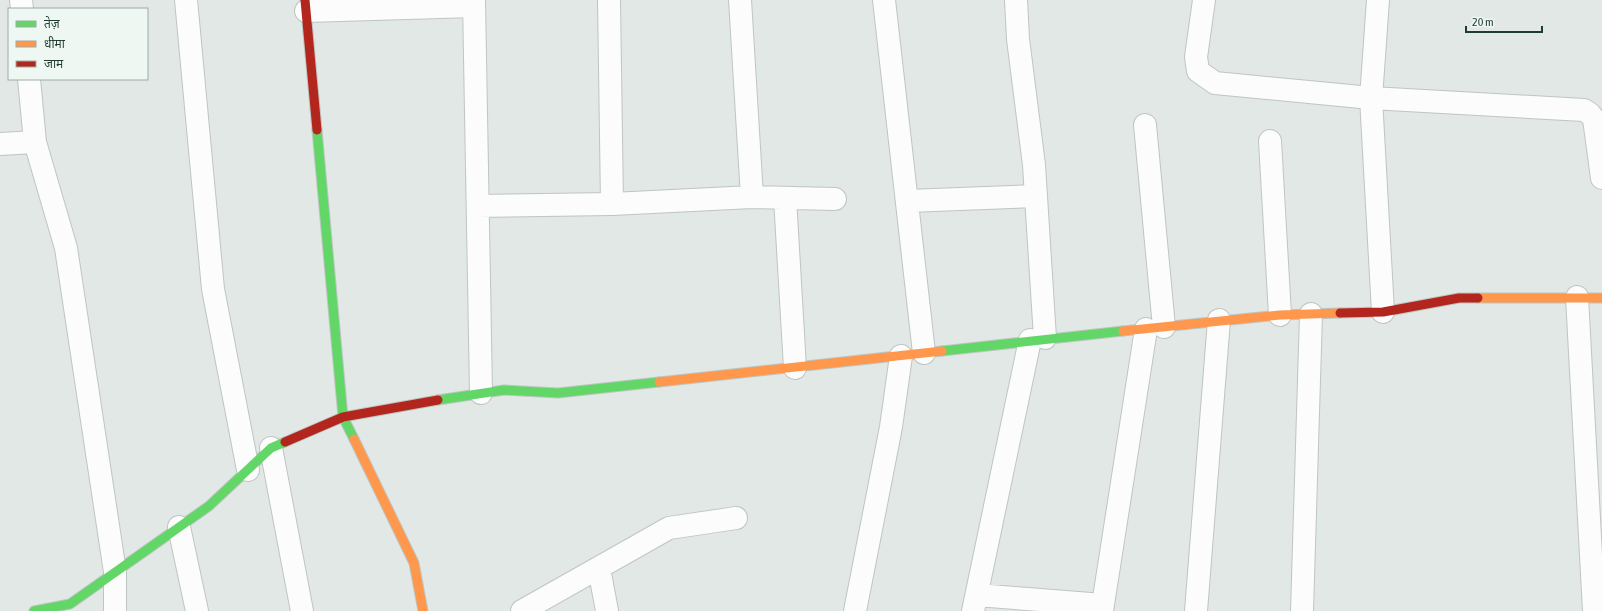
<svg xmlns="http://www.w3.org/2000/svg" width="1602" height="611" font-family="'Asap Condensed','Noto Sans Devanagari',sans-serif">
<style>
.lines{fill:none;stroke-linecap:round;stroke-linejoin:round}
.street-casing{stroke:#bfc5c2;stroke-width:24}
.fast-casing{stroke:#bdc6c2;stroke-width:11}
.slow-casing{stroke:#bdc6c2;stroke-width:11}
.jam-casing{stroke:#bdc6c2;stroke-width:11}
.street{stroke:#fbfcfb;stroke-width:22}
.fast{stroke:#63d668;stroke-width:9}
.slow{stroke:#ff974d;stroke-width:9}
.jam{stroke:#b3261e;stroke-width:9}
</style>
<rect width="100%" height="100%" fill="#e2e8e5"/>
<g class="lines">
<defs>
<path id="street" d="M21,0L22,9
M186,0L213,289L248,470
M474,0L481,393
M609,0L612,204
M740,0L752,197
M884,0L924,353
M1016,0L1018,39L1034,165L1045,338
M1204,0L1196,57L1198,71L1215,83L1371,98L1584,110L1590,114L1594,119L1602,178
M1378,0L1371,98L1383,312
M306,11L474,6
M29,79L35,142L66,248L115,572V611
M1145,125L1164,327
M1270,141L1280,315
M0,144L35,142
M785,198L795,368
M908,201L1036,196
M478,206L612,204L752,197L835,199
M1577,297L1594,611
M271,448L302,611
M179,527L197,611
M599,568L607,611
M977,595L1103,605
M522,611L669,528L736,518
M855,611L891,427L901,356
M973,611L1030,340
M1102,611L1146,329
M1196,611L1219,320
M1302,611L1311,314"/>
<path id="fast" d="M317,130L343,417L354,439
M942,351L1123,331
M438,400L504,390L558,393L659,382
M34,611L70,604L209,506L271,448L285,442"/>
<path id="slow" d="M1478,298H1602
M1123,331L1280,315L1340,313
M659,382L942,351
M354,439L414,563L423,611"/>
<path id="jam" d="M305,0L317,130
M1340,313L1383,312L1459,298H1478
M285,442L343,417L438,400"/>
</defs>
<!-- street casing -->
<use href="#street" class="street-casing"/>
<!-- fast casing -->
<use href="#fast" class="fast-casing"/>
<!-- slow casing -->
<use href="#slow" class="slow-casing"/>
<!-- jam casing -->
<use href="#jam" class="jam-casing"/>
<!-- street -->
<use href="#street" class="street"/>
<!-- fast -->
<use href="#fast" class="fast"/>
<!-- slow -->
<use href="#slow" class="slow"/>
<!-- jam -->
<use href="#jam" class="jam"/>
</g>
<!-- legend -->
<rect x="8" y="8" width="140" height="72" fill="#eff7f3" stroke="#9caca6"/>
<rect x="16" y="21" width="20" height="6" fill="#63d668" stroke="#9caca6"/>
<text x="44" y="28" font-size="12" fill="#1f3b32">तेज़</text>
<rect x="16" y="41" width="20" height="6" fill="#ff974d" stroke="#9caca6"/>
<text x="44" y="48" font-size="12" fill="#1f3b32">धीमा</text>
<rect x="16" y="61" width="20" height="6" fill="#b3261e" stroke="#9caca6"/>
<text x="44" y="68" font-size="12" fill="#1f3b32">जाम</text>
<!-- scale -->
<path d="M1466 26v6h76v-6" fill="none" stroke="#1f3b32" stroke-width="2"/>
<text x="1472" y="26" font-size="12" fill="#1f3b32" stroke="#eff7f3" stroke-width="3" paint-order="stroke">20 m</text>
</svg>
